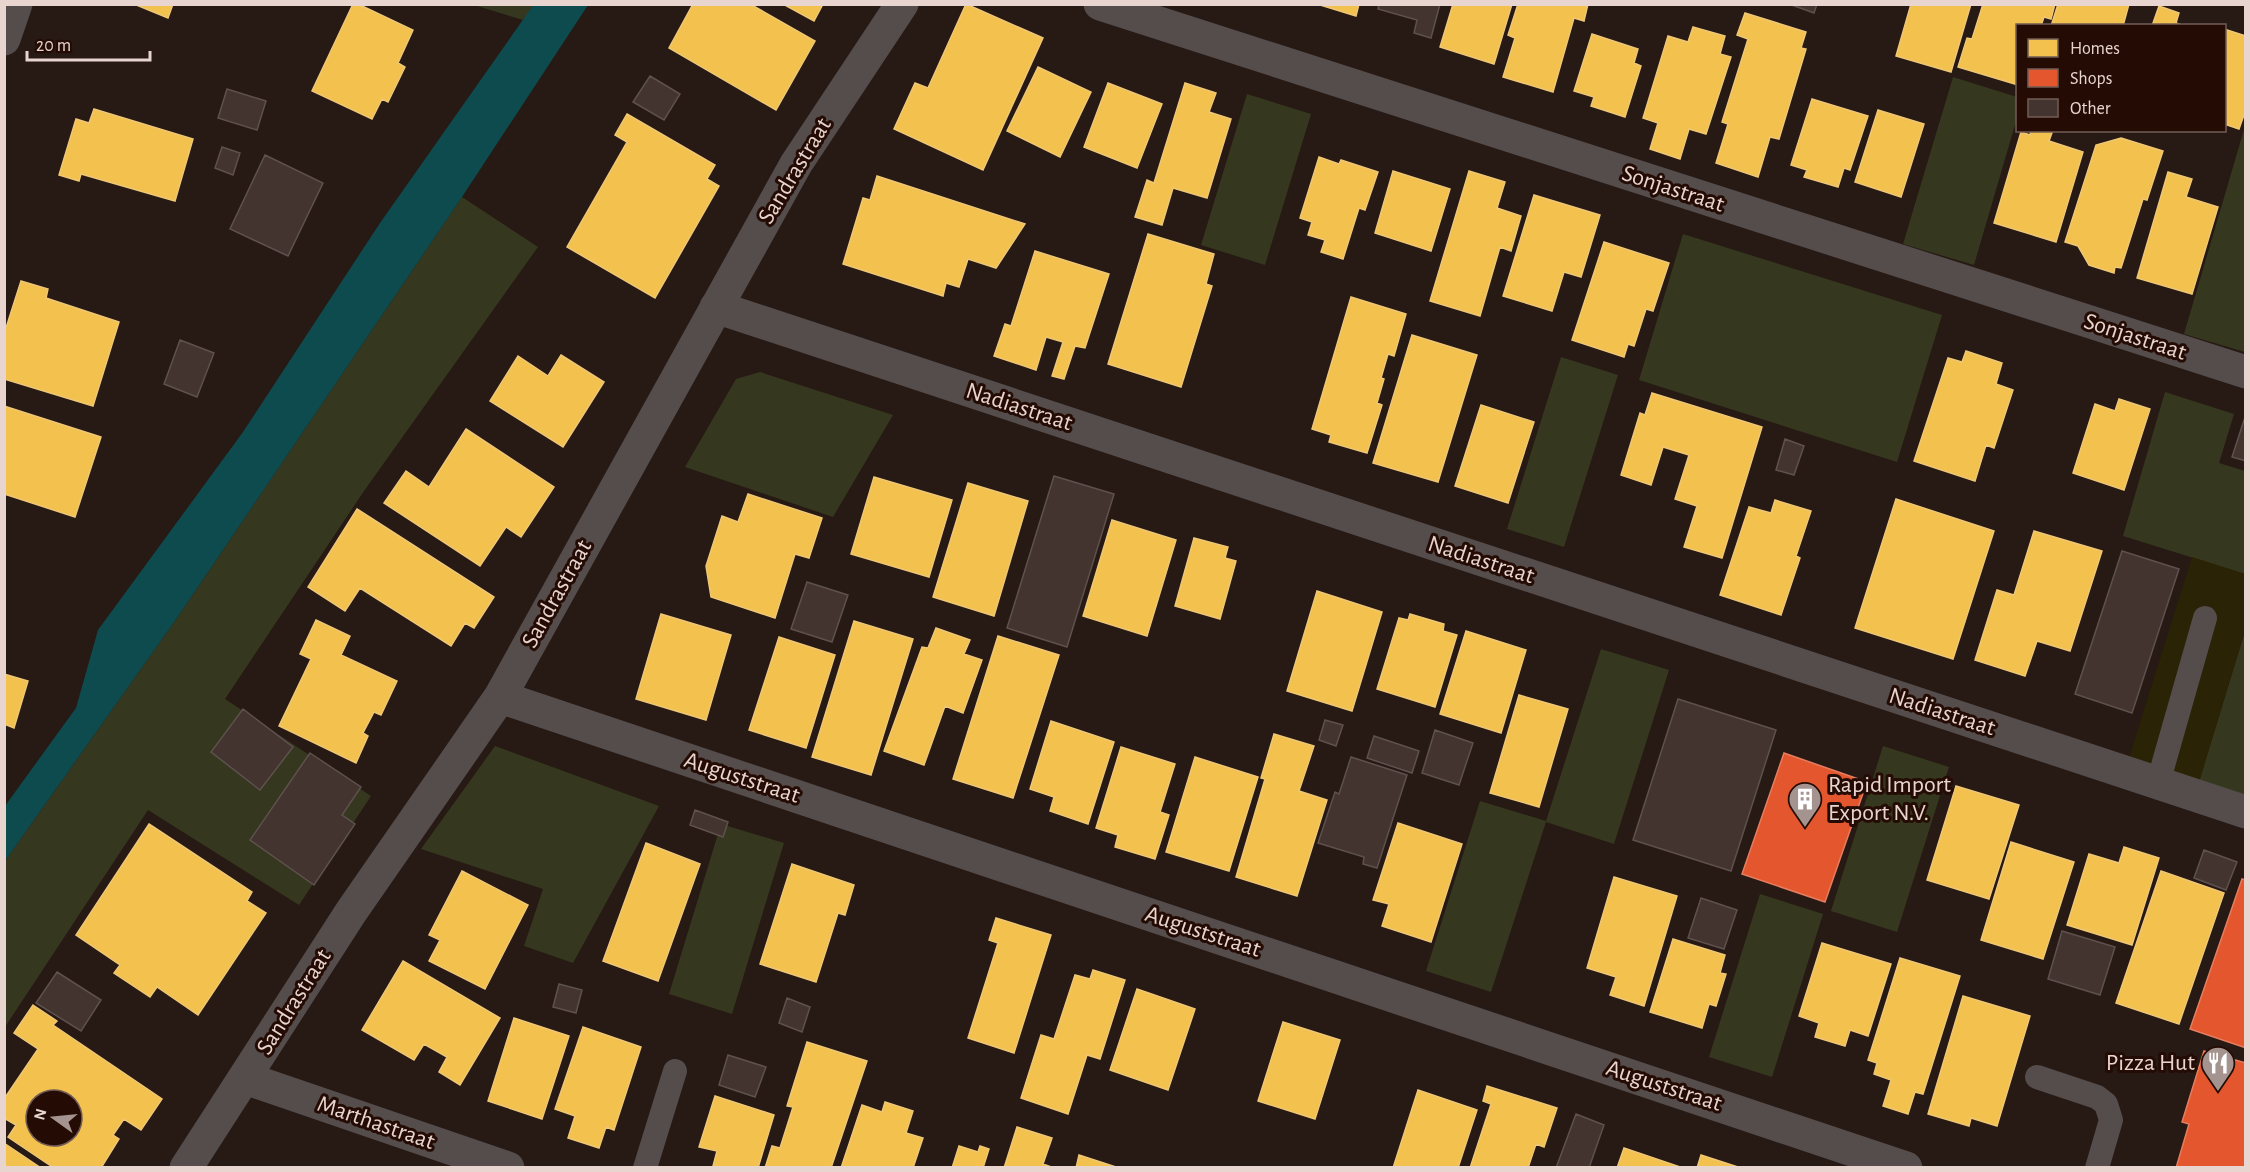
<svg xmlns="http://www.w3.org/2000/svg" width="2250" height="1172" font-family="'Alegreya Sans',sans-serif">
<style>
.green{fill:#35381e}
.sand{fill:#2b2305}
.water{fill:#0e4b4f}
.homes{fill:#f2c14e;stroke:#efc775;stroke-width:1.5;fill-rule:evenodd}
.shops{fill:#e4572e;stroke:#e57d5e;stroke-width:1.5}
.building{fill:#433430;stroke:#5e514e;stroke-width:1.5}
.lines{fill:none;stroke-linecap:round;stroke-linejoin:round}
.lane{stroke:#544d4c;stroke-width:24}
.street{stroke:#544d4c;stroke-width:33}
.labels{text-anchor:middle;dominant-baseline:central;stroke-width:6;stroke-linejoin:round;paint-order:stroke}
.street-label{font-size:24px;fill:#e8d5cf;stroke:#240c04}
.poi-label{font-size:24px;fill:#e8d5cf;stroke:#240c04;text-anchor:start}
</style>
<rect width="100%" height="100%" fill="#271914"/>
<!-- green -->
<path class="green" d="M474,5H534L523,20Z
M1953,77L2017,97V118L1974,265L1903,244Z
M1247,94L1311,114L1265,265L1201,245Z
M2245,126L2246,352H2245L2184,334Z
M462,197L538,247L364,491L225,699L371,796L299,905L148,810L5,1027V861L177,618Z
M1683,234L1942,315L1897,462L1639,380Z
M1561,357L1618,375L1564,547L1507,529Z
M760,372L893,415L833,517L685,467L736,379Z
M2165,392L2234,414L2219,463L2245,471V574L2123,536Z
M2245,631V798L2199,782Z
M1601,649L1669,670L1614,844L1546,822L1491,992L1426,971L1480,801L1546,821Z
M495,746L659,806L573,963L524,946L543,889L421,849Z
M1883,746L1949,767L1897,932L1831,911Z
M721,824L784,843L732,1014L669,994Z
M1760,894L1823,914L1772,1077L1709,1057Z"/>
<!-- sand -->
<path class="sand" d="M2192,557L2245,574V630L2199,782L2128,761Z"/>
<!-- water -->
<path class="water" d="M534,4L588,5L462,197L177,618L5,861V806L76,708L98,630L243,432L380,223Z"/>
<!-- homes -->
<path class="homes" d="M134,4H173L168,18Z
M353,4H358L413,30L398,63L405,67L388,102L382,99L372,119L312,91Z
M693,4H750L815,41L776,110L669,48Z
M783,4H823L814,21Z
M966,4L1043,38L983,170L894,129L915,83L928,88Z
M1317,4H1359L1356,16Z
M1453,4H1512L1494,64L1440,47Z
M1518,4H1588L1584,21L1574,18L1553,92L1503,77L1515,38L1508,35Z
M1911,4H1971L1951,72L1896,56Z
M1983,4H2055L2051,19L2044,17L2041,26H2018V85L1958,67L1967,38L1972,39Z
M2058,4H2129L2123,26H2051Z
M2159,6L2179,13L2176,23L2184,26H2152Z
M1745,13L1806,32L1801,48L1806,49L1779,139L1770,137L1758,177L1716,163L1728,124L1722,122L1748,39L1737,35Z
M1693,27L1725,36L1720,54L1731,57L1706,134L1689,129L1680,159L1650,149L1658,123L1643,118L1668,36L1688,42Z
M2224,29L2246,36V109L2239,129L2224,124Z
M1592,34L1638,49L1634,63L1641,66L1625,117L1591,106L1594,97L1574,91Z
M1038,67L1091,92L1060,157L1007,131Z
M1108,83L1162,104L1137,168L1084,147Z
M1185,83L1216,93L1209,112L1231,119L1207,198L1173,188L1162,225L1135,217L1147,180L1154,183Z
M1812,99L1868,116L1850,170L1844,168L1838,187L1804,177L1807,170L1791,165Z
M94,109L193,139L175,201L81,174L79,181L59,175L76,119L89,123Z
M1878,110L1924,124L1901,197L1855,182Z
M627,114L715,165L707,179L719,186L655,298L567,247L627,142L615,135Z
M2031,130H2053L2049,141L2083,152L2056,242L1994,223L2021,132L2030,135Z
M2121,138L2163,151L2147,200L2143,199L2121,268L2115,267L2114,273L2089,265L2078,246L2065,242L2096,145Z
M1319,157L1339,164L1341,160L1378,172L1365,210L1359,208L1343,259L1321,252L1325,240L1308,235L1312,222L1300,218Z
M1393,171L1450,189L1431,251L1375,233Z
M1469,171L1505,182L1497,208L1521,216L1511,251L1500,247L1480,316L1430,301Z
M2168,172L2192,179L2186,197L2218,207L2192,294L2137,278Z
M877,176L1025,224L996,268L968,259L959,287L946,283L943,296L843,264L863,198L870,200Z
M1534,195L1600,215L1581,277L1564,272L1552,311L1503,296Z
M1148,234L1214,254L1206,284L1212,286L1181,387L1108,364Z
M1604,242L1669,263L1653,311L1646,309L1634,346L1628,344L1624,357L1572,340Z
M1035,251L1109,274L1085,348L1075,346L1064,379L1052,376L1063,342L1046,337L1036,370L994,356L1005,324L1011,326Z
M21,281L48,289L46,298L119,322L93,406L4,379V334Z
M1351,297L1406,314L1394,356L1388,354L1381,378L1384,379L1377,403L1382,405L1367,453L1329,442L1331,435L1312,429Z
M1412,335L1477,355L1438,482L1373,463Z
M1966,351L2002,363L1996,384L2013,390L1994,448L1986,445L1975,481L1914,461L1948,358L1962,362Z
M561,355L604,382L563,447L490,401L518,356L548,376Z
M1652,393L1762,427L1722,558L1684,547L1697,506L1675,499L1689,455L1663,447L1651,485L1621,475L1640,413L1645,415Z
M2119,399L2150,409L2124,490L2073,473L2095,404L2115,411Z
M1481,405L1534,422L1508,503L1455,486Z
M4,406L101,437L75,517L4,494Z
M466,429L554,487L521,537L506,527L480,566L384,503L406,471L429,487Z
M874,477L952,500L929,577L851,554Z
M968,483L1028,501L994,616L933,597Z
M748,494L822,518L809,558L795,554L775,618L711,597L706,566L722,516L738,522Z
M1896,499L1994,531L1953,659L1855,628Z
M1775,500L1811,511L1796,556L1800,558L1781,615L1720,595L1749,507L1771,513Z
M357,509L494,597L474,628L465,623L451,646L360,588L345,611L308,587Z
M1112,520L1176,540L1147,636L1083,616Z
M2034,531L2102,551L2070,651L2037,641L2025,676L1975,660L1997,590L2014,595Z
M1194,538L1228,547L1225,558L1236,561L1220,619L1175,606Z
M1317,591L1382,612L1352,711L1287,691Z
M661,614L731,635L706,720L636,699Z
M1410,614L1444,624L1443,631L1457,635L1435,707L1377,689L1399,618L1408,620Z
M316,620L350,636L341,655L397,681L381,715L374,712L363,733L368,736L356,763L279,726L311,659L300,654Z
M854,621L913,639L871,775L812,757Z
M936,628L970,640L964,654L982,660L963,713L945,706L924,765L884,751L922,647L928,648Z
M1466,631L1526,650L1501,733L1440,714Z
M998,636L1059,655L1013,798L953,779Z
M779,637L835,655L806,748L749,730Z
M4,674L28,681L14,728L4,724Z
M1519,695L1568,709L1539,807L1490,793Z
M1051,721L1114,742L1088,824L1050,811L1054,797L1030,789Z
M1274,734L1314,746L1299,791L1327,800L1297,896L1236,877L1265,779L1261,778Z
M1121,747L1175,764L1160,812L1169,815L1155,859L1115,847L1118,835L1096,828Z
M1195,757L1258,777L1229,871L1166,852Z
M1956,786L2019,805L1989,899L1927,880Z
M1398,823L1462,844L1431,942L1382,926L1389,904L1373,900Z
M149,824L252,892L247,901L266,913L198,1015L157,987L150,997L114,973L120,965L76,935Z
M2011,842L2074,862L2043,959L1981,940Z
M646,843L700,864L658,981L603,961Z
M2124,847L2159,858L2132,945L2067,925L2089,854L2119,863Z
M792,864L854,885L845,915L838,913L816,982L760,964Z
M462,871L528,905L485,989L429,961L440,940L429,935Z
M2161,871L2224,893L2179,1024L2116,1003Z
M1614,877L1677,896L1644,1006L1610,995L1616,977L1587,968Z
M996,918L1051,935L1014,1053L968,1038L998,943L989,940Z
M1673,939L1725,955L1720,973L1726,974L1716,1006L1709,1004L1702,1028L1650,1012Z
M1822,943L1891,964L1868,1036L1850,1030L1845,1046L1815,1037L1819,1023L1799,1016Z
M1900,958L1960,976L1923,1094L1915,1092L1908,1114L1883,1106L1891,1080L1874,1074L1877,1063L1868,1060Z
M403,961L500,1018L460,1085L439,1072L447,1057L424,1044L414,1060L362,1030Z
M1093,970L1125,980L1100,1059L1087,1055L1068,1114L1021,1098L1041,1035L1054,1039L1075,975L1090,979Z
M1137,989L1195,1009L1168,1090L1110,1070Z
M1963,996L2030,1016L1997,1126L1971,1118L1969,1126L1928,1114Z
M33,1005L57,1021L53,1025L162,1099L141,1130L124,1119L113,1135L119,1139L101,1168H54L8,1137L16,1125L4,1118V1099L38,1049L14,1033ZM36,1100H72V1136H36Z
M514,1018L569,1036L542,1119L488,1101Z
M1283,1022L1340,1040L1315,1119L1258,1101Z
M583,1027L641,1047L614,1130L606,1127L599,1148L568,1138L575,1116L555,1109Z
M807,1042L867,1061L831,1168H765L772,1146L780,1148L793,1107L787,1106Z
M1487,1086L1557,1108L1544,1147L1536,1144L1528,1168H1470L1491,1104L1483,1101Z
M1418,1090L1477,1110L1458,1168H1393Z
M715,1096L774,1115L758,1168H719L713,1166L717,1151L699,1147Z
M885,1102L913,1111L906,1133L923,1138L913,1168H841L862,1105L882,1112Z
M1017,1127L1052,1138L1043,1164L1054,1168H1004Z
M4,1143L41,1168H4Z
M959,1146L978,1152L980,1146L989,1149L983,1168H952Z
M1624,1148L1683,1168H1617Z
M1079,1155L1119,1168H1076Z
M1701,1155L1741,1168H1697Z"/>
<!-- shops -->
<path class="shops" d="M1784,753L1867,782L1825,902L1742,874Z
M2242,879L2246,880V1048L2190,1029Z
M2204,1051L2246,1063V1168H2176L2189,1124L2182,1122Z"/>
<!-- building -->
<path class="building" d="M1379,4H1440L1431,38L1414,33L1417,20L1378,9Z
M1789,4H1817L1814,13Z
M650,76L680,94L664,120L633,102Z
M227,89L266,101L257,130L218,118Z
M222,147L240,153L233,175L215,168Z
M265,155L323,183L288,256L230,229Z
M180,340L214,353L197,397L164,384Z
M2246,414V461L2232,457Z
M1785,439L1804,446L1794,475L1776,470Z
M1054,476L1114,494L1067,647L1007,628Z
M2122,551L2179,569L2132,713L2075,694Z
M807,582L848,595L832,642L791,629Z
M1678,699L1776,730L1731,871L1633,840Z
M243,709L293,747L260,790L211,752Z
M1325,720L1343,725L1336,746L1319,740Z
M1435,730L1473,743L1459,785L1422,773Z
M1374,736L1419,751L1412,773L1367,758Z
M310,753L361,787L342,815L355,824L314,885L250,840Z
M1351,757L1407,775L1377,868L1363,864L1364,857L1318,843L1335,792L1339,794Z
M695,810L728,822L723,837L690,825Z
M2204,850L2237,862L2226,890L2194,878Z
M1701,898L1737,910L1724,949L1688,938Z
M2062,931L2115,947L2100,995L2048,979Z
M57,972L101,1000L81,1031L36,1003Z
M559,984L582,990L576,1013L553,1007Z
M787,998L810,1007L802,1032L779,1023Z
M728,1055L766,1067L755,1097L719,1085Z
M1576,1114L1604,1125L1589,1168H1556Z"/>
<g class="lines">
<!-- lane -->
<path class="lane" d="M2158,783L2205,618
M2037,1077L2097,1097L2106,1104L2111,1120L2097,1168
M645,1168L675,1071"/>
<!-- street -->
<path class="street" d="M1100,4L2246,372
M4,39L16,4
M716,307L2246,812
M500,697L1906,1168
M245,1078L508,1168
M186,1168L351,912L500,697L796,164L902,4"/>
</g>
<!-- icons -->
<defs>
<symbol id="building-pin" viewBox="-11 -11 22 30"><path d="M0 17L-7.5 6A9.5 9.5 0 1 1 7.5 6Z" fill="#a4938e" stroke="#240c04"/><path d="M-4-6H4V6H1V3H-1V6H-4ZM-2.5-4.3h1.7v1.8h-1.7ZM.8-4.3h1.7v1.8H.8ZM-2.5-1h1.7V.8h-1.7ZM.8-1h1.7V.8H.8Z" fill="#fff"/></symbol>
<symbol id="restaurant-pin" viewBox="-11 -11 22 30"><path d="M0 17L-7.5 6A9.5 9.5 0 1 1 7.5 6Z" fill="#a4938e" stroke="#240c04"/><path d="M-5-6h1v4h1v-4h1v4h1v-4h1v5L-1.5 .5V6h-2V.5L-5-1ZM5-6V6H3V1.5H1.5Q1.5-4 5-6Z" fill="#fff"/></symbol>
</defs>
<g fill-rule="evenodd">
<use href="#building-pin" x="1786" y="780" width="38" height="52"/>
<use href="#restaurant-pin" x="2199" y="1044" width="38" height="52"/>
</g>
<g class="labels">
<!-- street labels -->
<g class="street-label">
<text transform="translate(795 171) rotate(-59)">Sandrastraat</text>
<text transform="translate(1673 189) rotate(18)">Sonjastraat</text>
<text transform="translate(2135 337) rotate(18)">Sonjastraat</text>
<text transform="translate(1019 407) rotate(18)">Nadiastraat</text>
<text transform="translate(1481 560) rotate(18)">Nadiastraat</text>
<text transform="translate(557 594) rotate(-61)">Sandrastraat</text>
<text transform="translate(1942 712) rotate(18)">Nadiastraat</text>
<text transform="translate(742 778) rotate(18)">Auguststraat</text>
<text transform="translate(1203 932) rotate(18)">Auguststraat</text>
<text transform="translate(294 1002) rotate(-58)">Sandrastraat</text>
<text transform="translate(1664 1086) rotate(18)">Auguststraat</text>
<text transform="translate(376 1123) rotate(19)">Marthastraat</text>
</g>
<!-- poi labels -->
<g class="poi-label">
<text x="1828" y="785">Rapid Import<tspan x="1828" dy="28">Export N.V.</tspan></text>
<text x="2195" y="1063" text-anchor="end">Pizza Hut</text>
</g>
</g>
<!-- border -->
<rect width="2250" height="1172" fill="none" stroke="#e8d5cf" stroke-width="12"/>
<!-- legend -->
<rect x="2016" y="24" width="210" height="108" fill="#240c04" stroke="#725c55" stroke-width="1.5"/>
<rect x="2028" y="39" width="30" height="18" fill="#f2c14e" stroke="#725c55" stroke-width="1.5"/>
<text x="2070" y="54" font-size="18" fill="#e8d5cf">Homes</text>
<rect x="2028" y="69" width="30" height="18" fill="#e4572e" stroke="#725c55" stroke-width="1.5"/>
<text x="2070" y="84" font-size="18" fill="#e8d5cf">Shops</text>
<rect x="2028" y="99" width="30" height="18" fill="#433430" stroke="#725c55" stroke-width="1.5"/>
<text x="2070" y="114" font-size="18" fill="#e8d5cf">Other</text>
<!-- north arrow -->
<g transform="translate(54 1118) rotate(285)"><circle r="28" fill="#240c04" stroke="#725c55" stroke-width="1.5"/>
<path d="M0-4.5L10 22L0 15L-10 22Z" fill="#a4938e"/>
<text y="-9" font-size="16" font-weight="bold" text-anchor="middle" fill="#e8d5cf">N</text>
</g>
<!-- scale -->
<path d="M27 51v9h123v-9" fill="none" stroke="#e8d5cf" stroke-width="3"/>
<text x="36" y="51" font-size="18" fill="#e8d5cf" stroke="#240c04" stroke-width="4.5" paint-order="stroke">20 m</text>
</svg>
